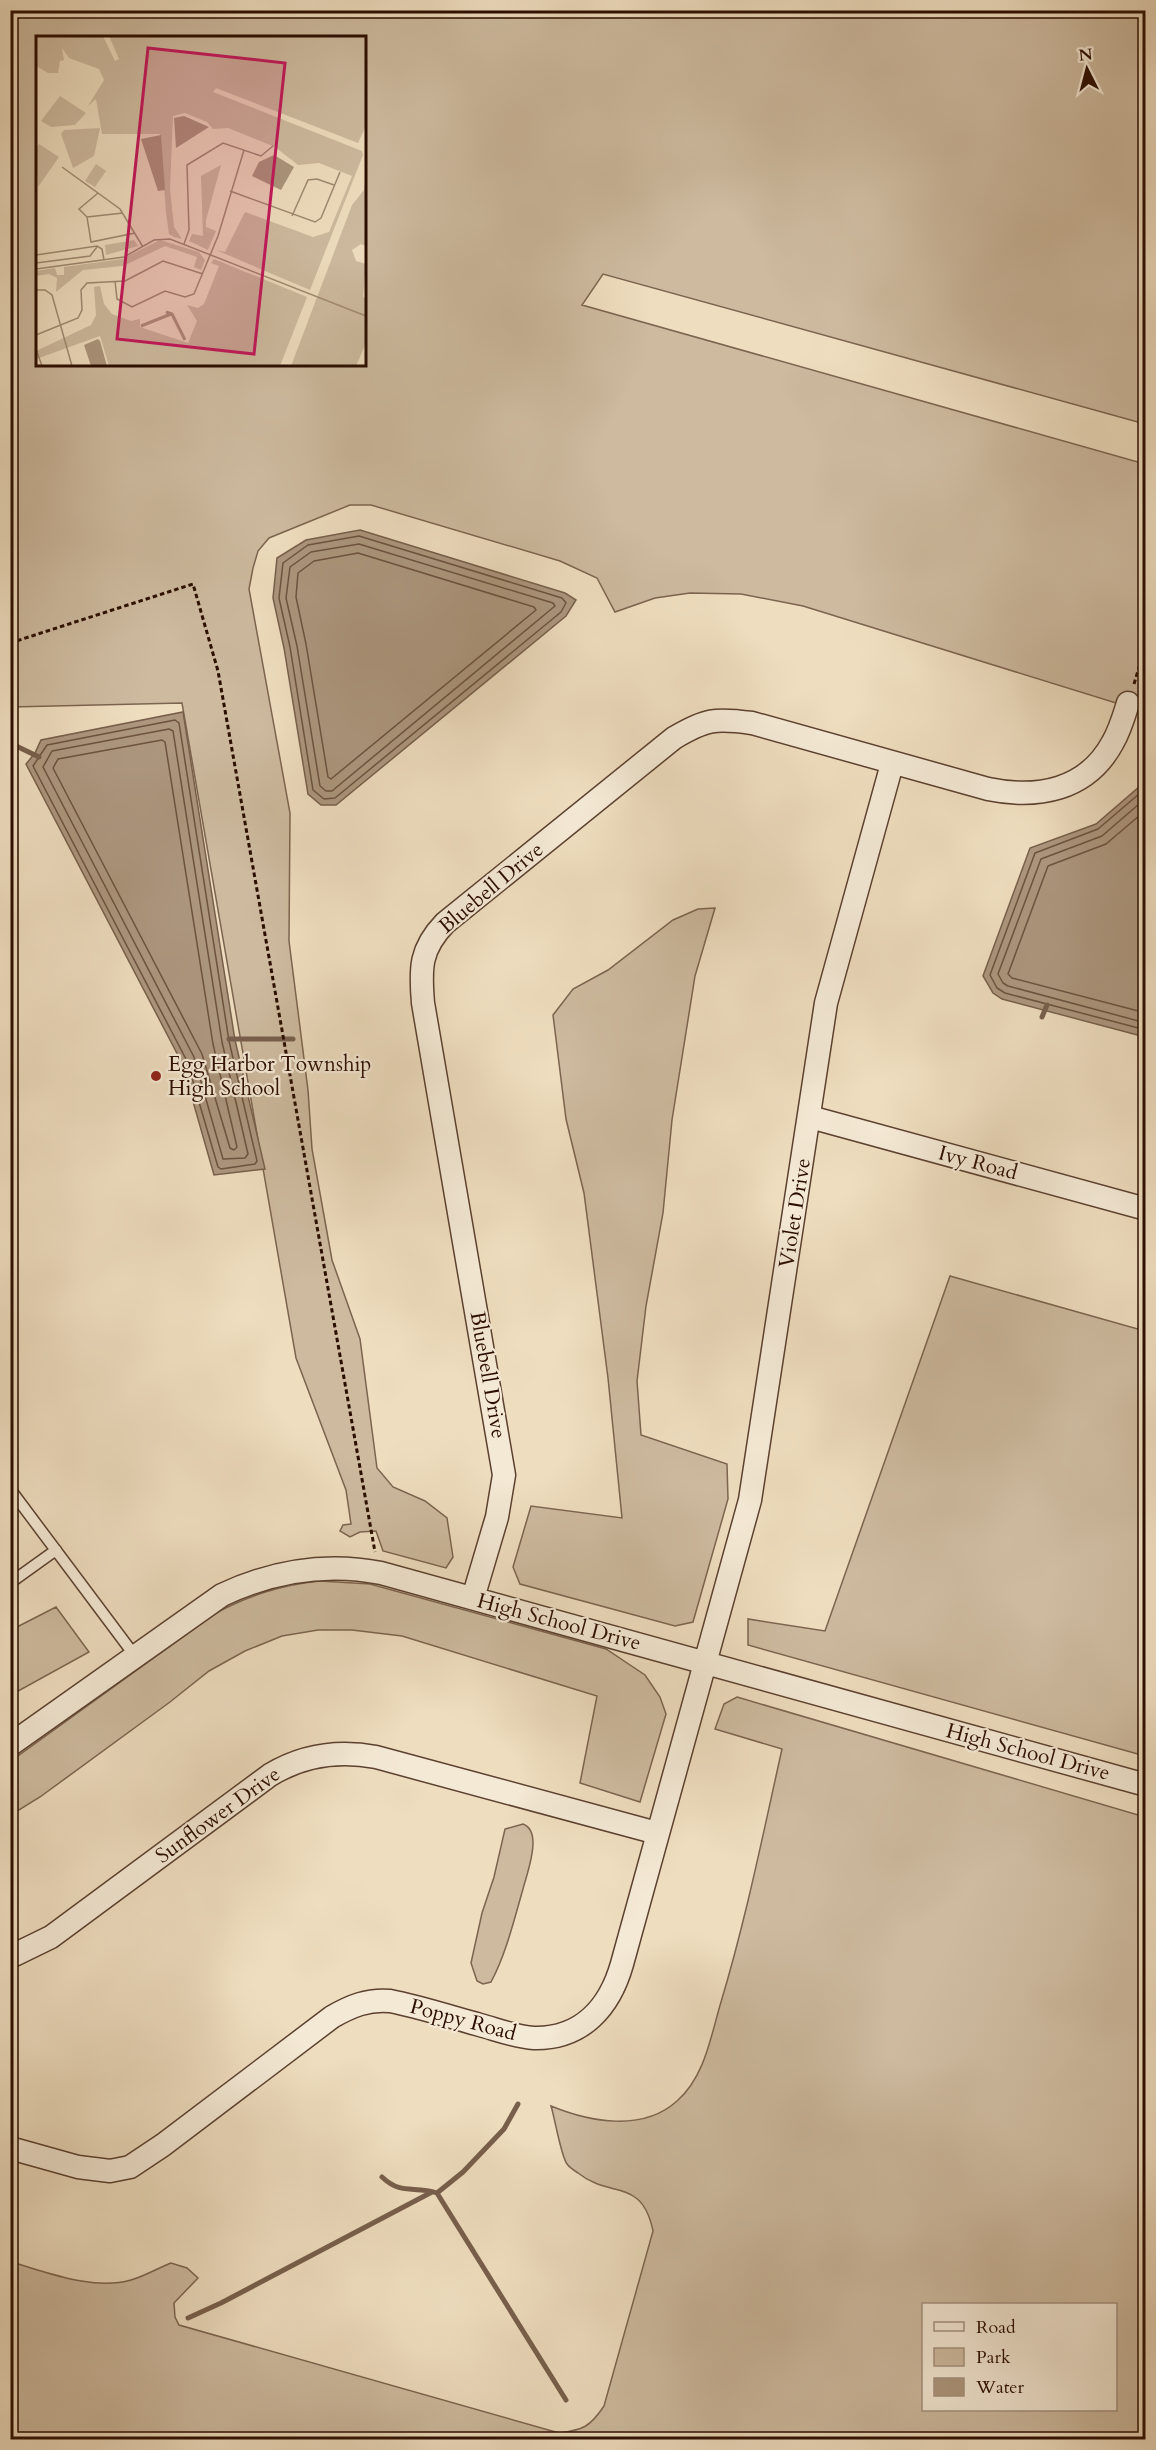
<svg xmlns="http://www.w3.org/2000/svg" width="1156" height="2450" font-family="Cardo,serif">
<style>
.green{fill:#cdba9f;stroke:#7c6450;stroke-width:1.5;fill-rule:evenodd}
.water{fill:#ac967e;stroke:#785f4c;stroke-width:1.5}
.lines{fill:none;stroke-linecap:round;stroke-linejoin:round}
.shore{stroke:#6c523f;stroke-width:1.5}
.stream{stroke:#785f4c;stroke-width:5}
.service-casing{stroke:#5c4130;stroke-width:13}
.minor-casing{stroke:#5c4130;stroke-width:25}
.path{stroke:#2b0d00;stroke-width:3;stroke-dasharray:4.5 3;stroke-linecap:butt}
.service{stroke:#f4e9d5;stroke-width:10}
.minor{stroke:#f4e9d5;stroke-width:22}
.poi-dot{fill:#8f2418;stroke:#f4e9d5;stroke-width:2}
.labels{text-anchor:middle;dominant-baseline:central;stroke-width:4.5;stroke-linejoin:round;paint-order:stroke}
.street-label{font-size:21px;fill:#2b0d00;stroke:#f4e9d5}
.poi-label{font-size:21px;fill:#2b0d00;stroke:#f4e9d5;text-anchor:start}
.inset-river{fill:none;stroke:#ac967e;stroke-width:3}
.inset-road{fill:none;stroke:#a08a73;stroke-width:1.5}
.view{fill:#c2185b;fill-opacity:0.15;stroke:#c2185b;stroke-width:3}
.inset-edge{fill:none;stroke:#2b0d00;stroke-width:3}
</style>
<rect width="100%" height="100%" fill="#eeddbf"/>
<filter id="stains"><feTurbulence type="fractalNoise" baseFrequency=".00333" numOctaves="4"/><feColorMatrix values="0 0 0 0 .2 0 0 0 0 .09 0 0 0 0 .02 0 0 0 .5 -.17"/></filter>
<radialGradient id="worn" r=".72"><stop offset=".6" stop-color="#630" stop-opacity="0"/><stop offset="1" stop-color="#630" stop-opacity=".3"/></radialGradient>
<!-- green -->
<path class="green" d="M10,11H1145V424L603,274L582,305L1145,464V712L803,606L741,594L690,593L655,598L615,612L597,578L560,561L371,505H350L269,538L258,551L253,568L249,589L290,813L289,941L308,1090L312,1149L332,1260L360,1339L377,1468L393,1487L425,1501L447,1518L453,1557L446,1568L383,1551L376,1531L360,1532L350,1537L340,1531L343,1525L351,1524L346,1490L296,1358L182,703L11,707ZM38,38H364V364H38Z
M715,908L695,976L672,1120L663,1213L646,1306L637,1381L641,1435L727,1464L728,1499L693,1622L675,1626L520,1584L513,1567L531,1506L622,1518L608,1378L584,1193L566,1119L553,1015L573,989L608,970L673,920L698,909Z
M950,1276L1145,1331V1756L748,1645V1619L825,1631Z
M320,1581L370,1584L606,1649L645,1675L660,1697L666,1714L640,1802L580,1783L597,1696L402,1636L352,1630H318L282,1636L245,1651L209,1671L170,1702L40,1797L11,1815V1761L216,1613C250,1595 281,1585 320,1581Z
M56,1607L89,1652L11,1695V1630Z
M737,1697L1145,1817V2439H11V2262C47,2272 93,2291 131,2280C145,2276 158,2268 171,2263L187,2268L198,2278L174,2303L175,2317L179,2325L559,2433C583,2430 590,2427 604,2406L653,2231C642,2177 610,2199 578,2173C575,2171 570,2168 567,2164C561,2156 555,2119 551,2106C590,2122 643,2132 677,2101C705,2077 711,2035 721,2002C746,1919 763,1834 782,1749L715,1729L724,1704ZM924,2304H1116V2410H924Z
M523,1824C531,1827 533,1834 533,1843C533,1858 527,1874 523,1889C514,1920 506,1954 491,1982L483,1984L477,1981L471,1963L482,1913L494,1877L505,1829Z"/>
<!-- water -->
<path class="water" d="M360,530L565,593L576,600L566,616L336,805H321L308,794L284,648L273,598L277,558L306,540Z
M183,712L235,1040L265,1169L214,1175L182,1063L26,764L35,753L41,740Z
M1146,781L1145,1037L1002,999L993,993L983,976L1030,848L1096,824Z"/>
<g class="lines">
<!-- shore -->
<path class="shore" d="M359,536L562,598L566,603L561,612L335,798L324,799L313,790L290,647L279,598L283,563L308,545Z
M359,544L553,603L555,606L332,791H326L320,786L297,646L286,598L290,567L311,552Z
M358,553L534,607L536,610L331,779L328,777L306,644L296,597L298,573L314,561Z
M175,720L179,723L229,1041L257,1161L255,1164L221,1169L218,1167L187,1061L33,766L47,745Z
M169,729L173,731L222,1042L248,1154L245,1158L223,1159L194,1057L43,767L52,751Z
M162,740L165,742L213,1044L237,1147L234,1150L230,1148L202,1054L53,768L58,759Z
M1146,788L1098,829L1035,853L990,975L997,988L1005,993L1146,1030
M1146,798L1102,836L1041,859L998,974L1003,983L1008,986L1146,1023
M1146,810L1106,844L1048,866L1008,974L1012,978L1146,1013"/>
<!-- stream -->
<path class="stream" d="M10,743L39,757
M1042,1017L1047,1005
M229,1039H293
M382,2177C402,2196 414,2185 437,2193L566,2400
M437,2193L463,2172L504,2129L518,2104
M188,2318L221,2303L432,2192"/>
<defs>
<path id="service" d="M10,1489L135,1656
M10,1583L56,1550"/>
<path id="minor" d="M810,1117L1146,1209
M473,1598L497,1517L504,1475L423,1003C420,968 420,949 445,923L674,738C706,719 715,718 752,723L988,789C1037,799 1087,791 1113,742C1120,730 1124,716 1128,703
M10,1745L222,1595C273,1571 325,1562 381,1573L1146,1785
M10,1957L51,1937L270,1775C303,1755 338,1750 376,1757L657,1833
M10,2148L78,2167L110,2171L130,2167L163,2145L332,2017C351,2006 368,1999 390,2001C421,2007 450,2017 480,2025C498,2030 516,2037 534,2038C583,2039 610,2006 622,1964L750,1500L826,1003L892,764"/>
</defs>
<!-- service casing -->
<use href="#service" class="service-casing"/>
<!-- minor casing -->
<use href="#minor" class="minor-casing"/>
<!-- path -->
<path class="path" d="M10,643L193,584L218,671L375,1552
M1134,684L1146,644"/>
<!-- service -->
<use href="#service" class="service"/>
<!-- minor -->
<use href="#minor" class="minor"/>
</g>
<!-- markers -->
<circle class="poi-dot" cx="156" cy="1076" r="6"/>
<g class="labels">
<!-- street labels -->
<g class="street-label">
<text transform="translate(491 888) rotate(-40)">Bluebell Drive</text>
<text transform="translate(978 1163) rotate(15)">Ivy Road</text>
<text transform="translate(795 1213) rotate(-81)">Violet Drive</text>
<text transform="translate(488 1375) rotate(80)">Bluebell Drive</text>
<text transform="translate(559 1622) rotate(15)">High School Drive</text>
<text transform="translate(1028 1752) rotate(15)">High School Drive</text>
<text transform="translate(218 1815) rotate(-36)">Sunflower Drive</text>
<text transform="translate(463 2020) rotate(15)">Poppy Road</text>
</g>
<!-- poi labels -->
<g class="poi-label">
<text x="168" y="1064">Egg Harbor Township<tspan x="168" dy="24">High School</tspan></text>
</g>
</g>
<!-- overview -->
<g transform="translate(36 36)">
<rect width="330" height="330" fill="#eeddbf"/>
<path d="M0,0H67L79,25L83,23L73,0H330V90L322,107L180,52L177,56L326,115L327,119L274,254L180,214L189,216L209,176L277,201L293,196L316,140L283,127L262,129L239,111L192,92L177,93L171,86L149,77L137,80L134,153L138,191L146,203L138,201L133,198L130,177L124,98H66L60,63L52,70L68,44L63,33L33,22L26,12L28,24L24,25L22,37H12L0,30ZM24,60L50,77L39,89L15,91L5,85ZM64,92L58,120L37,132L25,98L28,94ZM3,108L23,121L2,151L0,112ZM60,128L70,135L59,151L49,145ZM185,129L170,184V191L180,195L172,214L153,205L156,198L167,200L165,140ZM330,139V210L325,208L316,214L320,225L330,228L327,261L330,262V307L320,330H255L316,169L328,154ZM98,204L102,210L70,219L69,209ZM124,204L163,216L169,224L165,234L158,231L161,221L129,210L87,230L47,234L20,256L21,242L13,238L0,240V235L19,232L21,239H28V231L86,223ZM178,223L271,261L244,330H73L64,300L0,323V315L55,289L60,279L58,251L64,250L68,268L76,278L95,285L104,283V291L152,307L161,285L151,269L162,272L168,268L183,230L175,227Z" fill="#cdba9f"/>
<path d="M148,80L173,91L140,112L138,82ZM125,99L129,154L122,155L105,103ZM238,119L258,131L245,154L216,140L223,126ZM62,303L64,305L71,330H55L48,309Z" fill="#ac967e"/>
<path class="inset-river" d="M130,276L136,278L149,304M105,290L135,278"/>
<path class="inset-road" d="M26,131L84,173L107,211M194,155L279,186L285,182L304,136M62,157L43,173L51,181L55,206L99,197M256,180L272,144L281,143L298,149M51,181L87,177M148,208L153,194L151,129L187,107L225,120L237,110M0,219L61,210L66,213L68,224M0,227L54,220L61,211M0,233L88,221L118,204L134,203L330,280M79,245L81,263L96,271L129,255L149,261L158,258L182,200L208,114M0,254H9L16,259L36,330M0,299L42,282L46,274L45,254L51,247L89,245L127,225L167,238M0,313L6,330"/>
<path class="view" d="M112,12L249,27L218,318L81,303Z"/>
<rect width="330" height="330" class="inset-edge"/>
</g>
<!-- margin -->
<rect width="1156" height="2450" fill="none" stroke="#eeddbf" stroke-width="36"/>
<rect x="12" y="12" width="1132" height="2426" fill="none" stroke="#2b0d00" stroke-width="3"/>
<rect x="18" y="18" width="1120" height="2414" fill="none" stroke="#2b0d00" stroke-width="1.5"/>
<!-- legend -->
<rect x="922" y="2303" width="195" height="108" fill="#f4e9d5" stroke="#a49180" stroke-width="1.5"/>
<rect x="934" y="2322" width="30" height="9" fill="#f4e9d5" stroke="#a49180" stroke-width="1.5"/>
<text x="976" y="2333" font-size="18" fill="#2b0d00">Road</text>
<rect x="934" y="2348" width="30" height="18" fill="#cdba9f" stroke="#a49180" stroke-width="1.5"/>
<text x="976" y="2363" font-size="18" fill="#2b0d00">Park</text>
<rect x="934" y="2378" width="30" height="18" fill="#ac967e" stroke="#a49180" stroke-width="1.5"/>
<text x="976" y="2393" font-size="18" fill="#2b0d00">Water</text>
<!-- north arrow -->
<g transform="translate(1087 69) rotate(354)" stroke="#f4e9d5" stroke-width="4.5" paint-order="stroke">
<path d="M0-4.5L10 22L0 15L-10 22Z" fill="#2b0d00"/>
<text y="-9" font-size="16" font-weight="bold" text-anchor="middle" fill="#2b0d00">N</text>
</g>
<rect width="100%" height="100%" filter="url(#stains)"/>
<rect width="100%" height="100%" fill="url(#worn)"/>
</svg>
